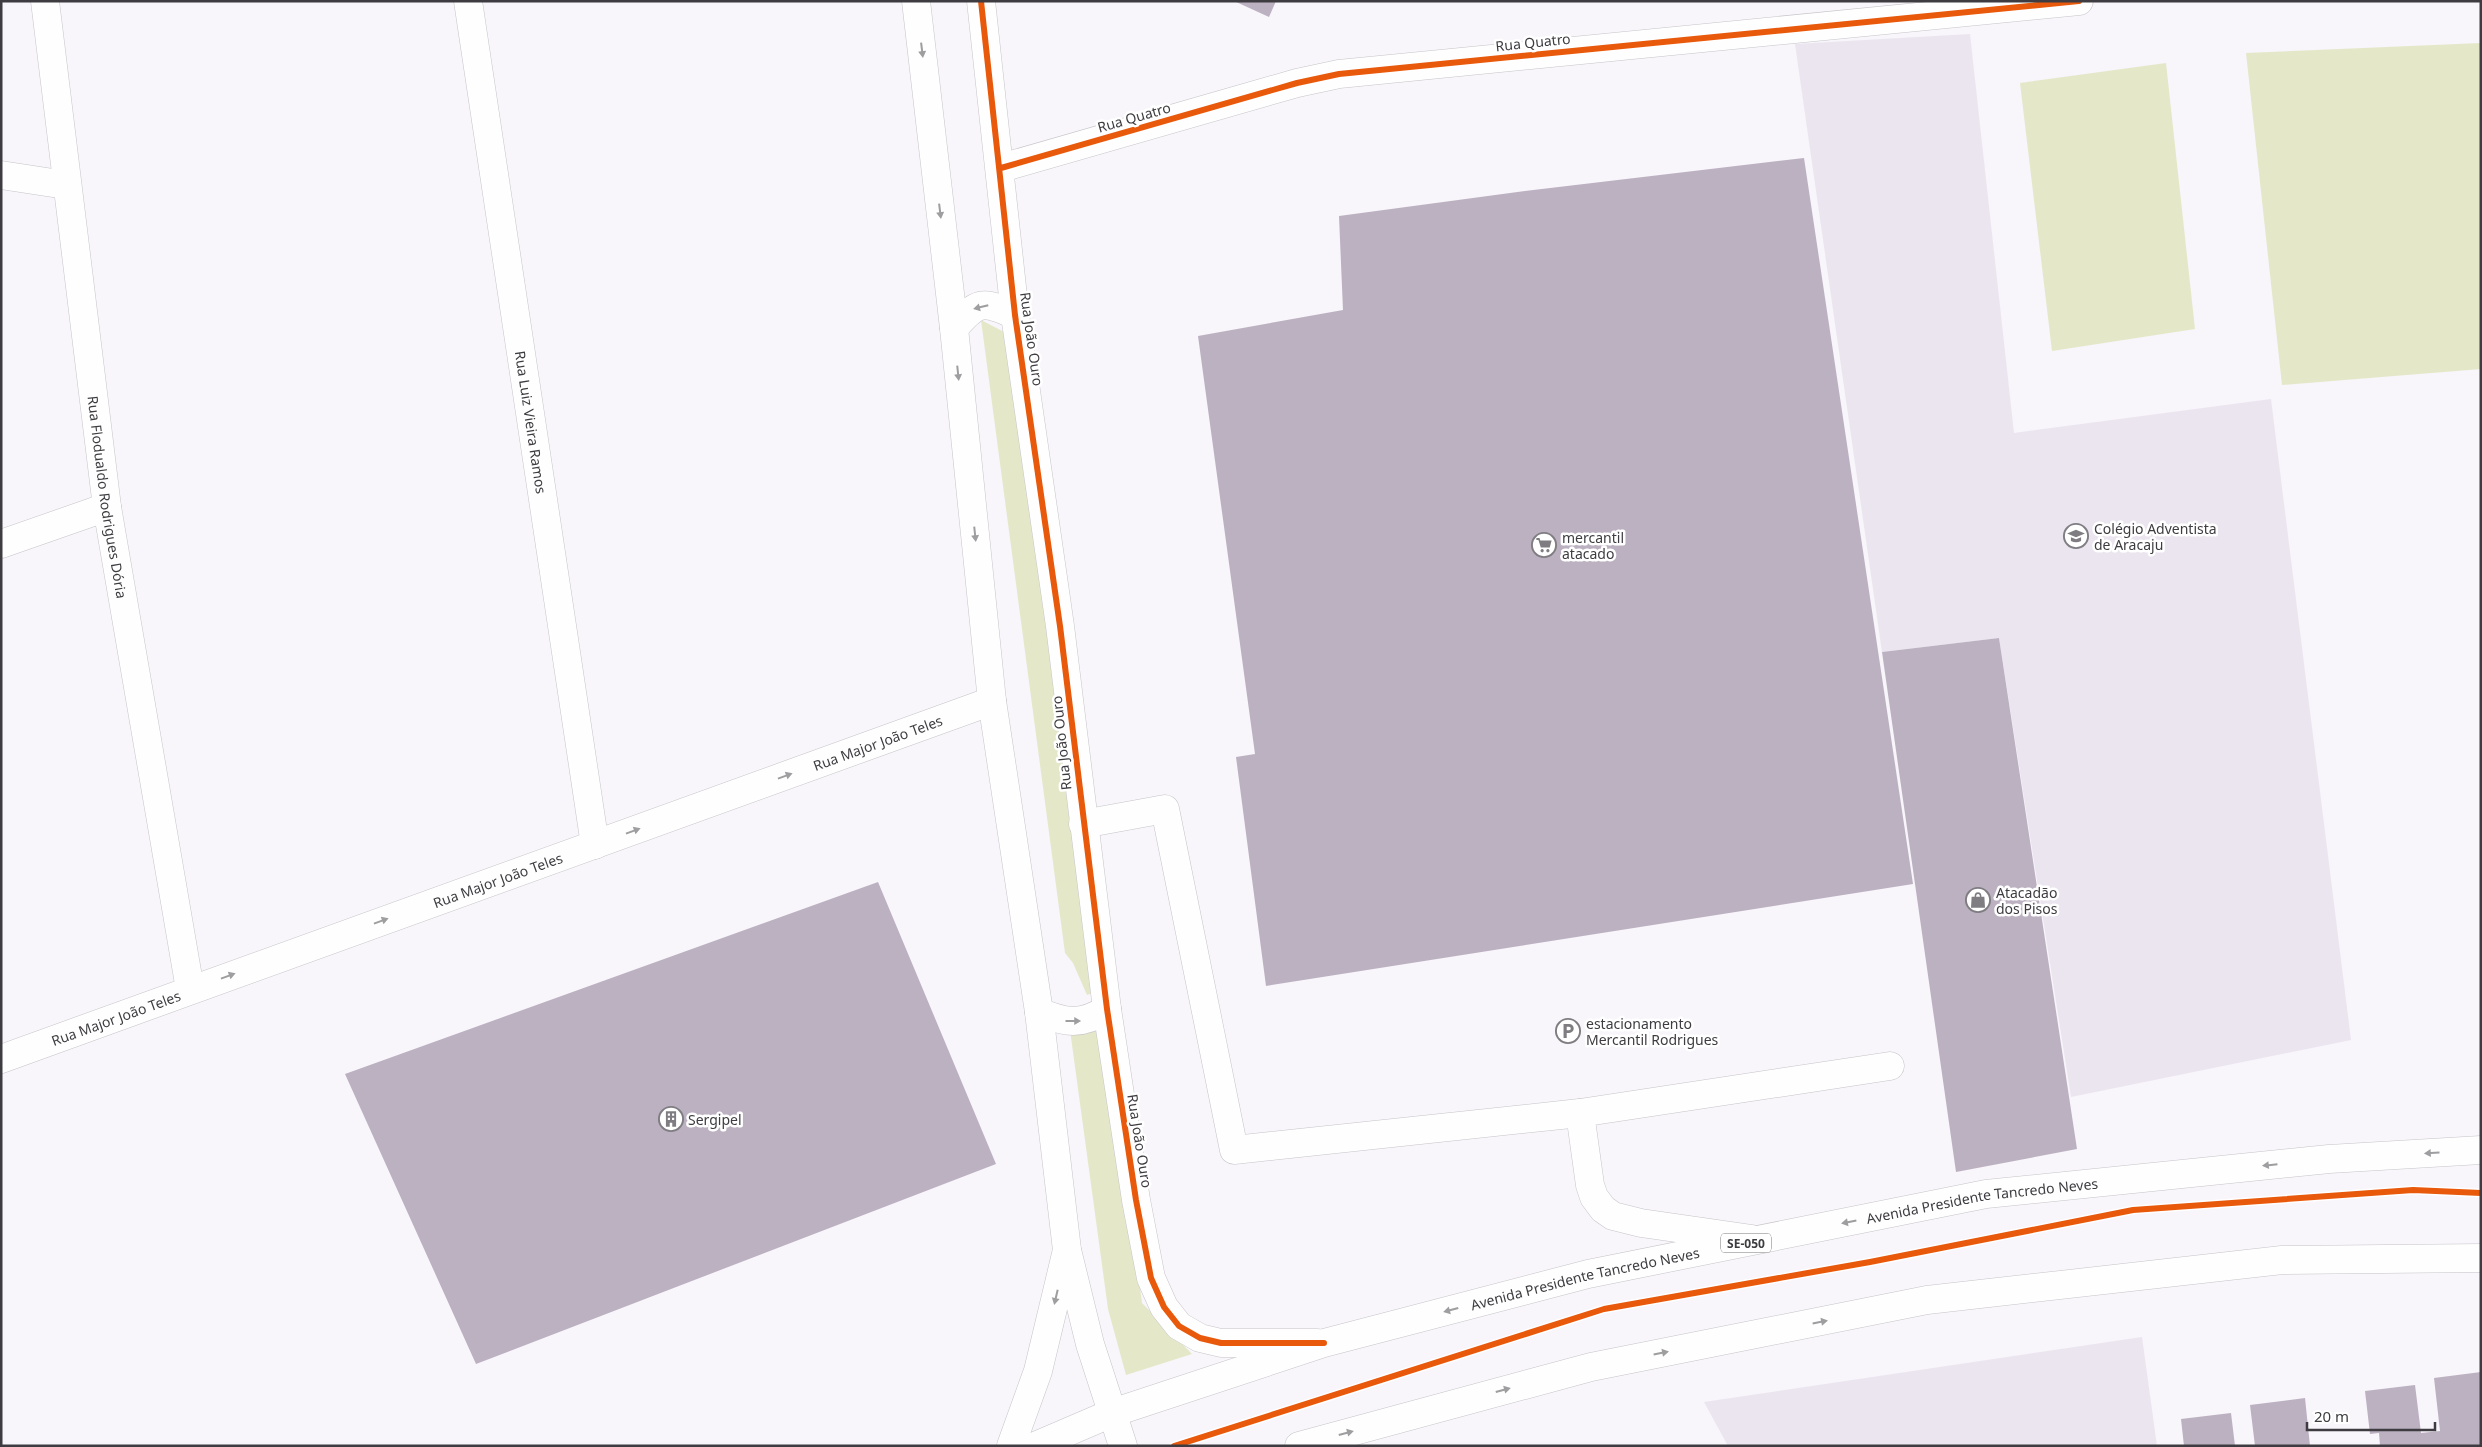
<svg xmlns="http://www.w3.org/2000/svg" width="2482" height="1447" font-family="'Noto Sans',sans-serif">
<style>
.built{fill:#ebe5f0}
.green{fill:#e5e8c8}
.building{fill:#bcb1c1}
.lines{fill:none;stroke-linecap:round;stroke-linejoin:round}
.minor-casing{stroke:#c6c4c8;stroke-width:29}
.major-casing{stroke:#c6c4c8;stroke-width:29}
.minor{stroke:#fefefe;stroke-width:28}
.major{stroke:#fefefe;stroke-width:28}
.cycleway-casing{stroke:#fff;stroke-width:9}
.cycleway{stroke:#e8590c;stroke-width:6}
.oneway{fill:#9e9d9f}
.labels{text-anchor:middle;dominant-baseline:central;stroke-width:5;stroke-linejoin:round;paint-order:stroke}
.shield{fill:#fff;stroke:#787679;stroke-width:1}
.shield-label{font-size:12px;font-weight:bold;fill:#3e3c40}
.street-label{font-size:14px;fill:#3e3c40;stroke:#fff}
.poi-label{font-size:14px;fill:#3e3c40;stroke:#fff;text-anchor:start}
</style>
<rect width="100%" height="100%" fill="#f8f5fb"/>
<!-- built -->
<path class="built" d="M1970,34L2014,433L2271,399L2351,1040L2071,1097L1999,638L1882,652L1795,44Z
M2142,1337L2157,1446H1728L1704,1402Z"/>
<!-- green -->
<path class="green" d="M2481,43V369L2282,385L2246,53Z
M2166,63L2195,329L2052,351L2020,83Z
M981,320L1008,334L1097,991L1087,995L1073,963L1065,953Z
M1106,1025L1142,1303L1192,1354L1126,1375L1108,1309L1070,1030Z"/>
<!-- building -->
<path class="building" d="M1234,1H1276L1269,17Z
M1804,158L1913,884L1266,986L1236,757L1255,754L1198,336L1343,310L1339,216L1525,191Z
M1999,638L2077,1149L1956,1172L1882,652Z
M878,882L996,1164L476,1364L345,1074Z
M2481,1372V1446H2380L2379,1433L2370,1434L2365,1391L2415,1385L2421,1433L2440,1431L2434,1378Z
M2305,1398L2310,1446H2255L2250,1405Z
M2231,1413L2235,1446H2184L2181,1419Z"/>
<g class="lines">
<defs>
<g id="minor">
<path id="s1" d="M45,1L107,507L190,989"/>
<path id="s2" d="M468,1L595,845"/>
<path d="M916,1L954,328L992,701L1039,1012L1067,1250L1090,1344L1123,1446"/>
<path d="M981,1L1015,315L1060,626L1107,1009L1136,1200L1151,1278L1164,1307L1179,1326L1200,1338L1221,1343H1317"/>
<path d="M1001,168L1297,83L1339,74L2079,1"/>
<path d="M1,175L66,185"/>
<path d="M954,328C978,301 981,300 1015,315"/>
<path d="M1,544L107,507"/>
<path d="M1083,824L1165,809L1234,1150L1580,1113L1890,1066"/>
<path d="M1039,1012C1066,1023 1081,1026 1107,1009"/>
<path id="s3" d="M1,1059L992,701"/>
<path d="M1580,1113L1590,1185L1594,1197L1603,1209L1613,1216L1641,1223L1752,1239"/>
</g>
<g id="major">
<path d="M1011,1446L1038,1371L1067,1250"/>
<path id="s4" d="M1035,1446L1112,1413L1324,1343L1588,1274L1986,1194L2329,1159L2481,1150"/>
<path d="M1299,1446L1591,1367L1927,1300L2282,1260L2481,1258"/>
</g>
</defs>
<!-- minor casing -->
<use href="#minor" class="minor-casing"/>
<!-- major casing -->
<use href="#major" class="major-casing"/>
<!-- minor -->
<use href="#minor" class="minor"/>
<!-- major -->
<use href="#major" class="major"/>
<defs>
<path id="cycleway" d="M981,1L1015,315L1060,626L1107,1009L1136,1200L1151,1278L1164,1307L1179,1326L1200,1338L1221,1343H1324
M1001,168L1297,83L1339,74L2079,1
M1174,1446L1604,1309L1870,1262L2133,1210L2413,1190L2481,1193"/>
</defs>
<!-- cycleway casing -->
<use href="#cycleway" class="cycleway-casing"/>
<!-- cycleway -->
<use href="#cycleway" class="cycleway"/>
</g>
<!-- one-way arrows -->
<defs><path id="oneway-solid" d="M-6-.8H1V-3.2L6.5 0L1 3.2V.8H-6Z" transform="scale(1.25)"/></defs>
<g class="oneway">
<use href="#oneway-solid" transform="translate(922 50) rotate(83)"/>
<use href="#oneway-solid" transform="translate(940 211) rotate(83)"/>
<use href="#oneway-solid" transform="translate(981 307) rotate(166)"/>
<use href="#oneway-solid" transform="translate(958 373) rotate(84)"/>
<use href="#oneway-solid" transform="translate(975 534) rotate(84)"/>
<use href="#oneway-solid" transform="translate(785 776) rotate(-20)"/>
<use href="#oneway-solid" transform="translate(633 831) rotate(-20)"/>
<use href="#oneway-solid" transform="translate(381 921) rotate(-20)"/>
<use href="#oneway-solid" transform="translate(228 976) rotate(-20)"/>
<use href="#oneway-solid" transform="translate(1073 1021)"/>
<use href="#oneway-solid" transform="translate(2432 1153) rotate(177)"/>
<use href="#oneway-solid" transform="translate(2270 1165) rotate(174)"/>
<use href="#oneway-solid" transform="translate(1849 1222) rotate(169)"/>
<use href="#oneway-solid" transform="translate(1056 1297) rotate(103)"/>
<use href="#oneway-solid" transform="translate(1451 1310) rotate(165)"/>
<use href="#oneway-solid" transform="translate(1820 1322) rotate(-11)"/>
<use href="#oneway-solid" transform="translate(1661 1353) rotate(-11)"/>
<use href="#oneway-solid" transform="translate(1503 1390) rotate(-15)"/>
<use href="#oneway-solid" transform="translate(1346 1433) rotate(-15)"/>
</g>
<!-- icons -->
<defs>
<symbol id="school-ring" viewBox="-11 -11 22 22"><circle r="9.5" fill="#fff" stroke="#7f7d81" stroke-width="1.5"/><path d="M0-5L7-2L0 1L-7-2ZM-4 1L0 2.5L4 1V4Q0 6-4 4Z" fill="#7f7d81"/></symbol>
<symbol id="supermarket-ring" viewBox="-11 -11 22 22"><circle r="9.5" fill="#fff" stroke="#7f7d81" stroke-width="1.5"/><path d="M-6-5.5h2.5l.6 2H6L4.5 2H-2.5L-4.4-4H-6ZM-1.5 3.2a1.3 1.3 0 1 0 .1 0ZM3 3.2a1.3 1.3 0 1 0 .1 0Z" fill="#7f7d81"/></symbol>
<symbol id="shop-ring" viewBox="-11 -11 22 22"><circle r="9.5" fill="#fff" stroke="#7f7d81" stroke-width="1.5"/><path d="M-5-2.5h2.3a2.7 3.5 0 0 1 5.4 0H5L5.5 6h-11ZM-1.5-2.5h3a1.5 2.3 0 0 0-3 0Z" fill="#7f7d81"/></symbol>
<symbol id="parking-ring" viewBox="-11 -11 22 22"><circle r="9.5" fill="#fff" stroke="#7f7d81" stroke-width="1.5"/><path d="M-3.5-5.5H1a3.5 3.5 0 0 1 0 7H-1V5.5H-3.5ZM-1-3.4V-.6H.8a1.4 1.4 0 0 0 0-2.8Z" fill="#7f7d81"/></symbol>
<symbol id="building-ring" viewBox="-11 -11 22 22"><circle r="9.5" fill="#fff" stroke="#7f7d81" stroke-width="1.5"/><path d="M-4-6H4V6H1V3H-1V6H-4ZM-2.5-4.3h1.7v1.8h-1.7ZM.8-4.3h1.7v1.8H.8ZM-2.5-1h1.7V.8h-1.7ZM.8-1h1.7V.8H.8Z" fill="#7f7d81"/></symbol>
</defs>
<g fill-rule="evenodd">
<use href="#school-ring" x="2062" y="522" width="28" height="28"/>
<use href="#supermarket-ring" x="1530" y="531" width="28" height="28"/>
<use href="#shop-ring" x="1964" y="886" width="28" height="28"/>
<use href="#parking-ring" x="1554" y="1017" width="28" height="28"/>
<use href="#building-ring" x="657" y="1105" width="28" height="28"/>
</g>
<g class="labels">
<!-- shield labels -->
<rect class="shield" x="1721" y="1233.5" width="50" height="19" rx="4"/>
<g class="shield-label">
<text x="1746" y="1243">SE-050</text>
</g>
<!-- street labels -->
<g class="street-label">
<text transform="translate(1533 42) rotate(-6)">Rua Quatro</text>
<text transform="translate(1134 117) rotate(-16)">Rua Quatro</text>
<text transform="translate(1032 339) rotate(82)">Rua João Ouro</text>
<text stroke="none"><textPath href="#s2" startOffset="426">Rua Luiz Vieira Ramos</textPath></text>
<text stroke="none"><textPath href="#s1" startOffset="500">Rua Flodualdo Rodrigues Dória</textPath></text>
<text stroke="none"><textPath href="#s3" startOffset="932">Rua Major João Teles</textPath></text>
<text transform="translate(1061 743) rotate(-96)">Rua João Ouro</text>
<text stroke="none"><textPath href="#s3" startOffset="528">Rua Major João Teles</textPath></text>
<text stroke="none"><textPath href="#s3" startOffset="122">Rua Major João Teles</textPath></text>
<text transform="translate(1140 1141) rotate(81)">Rua João Ouro</text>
<text stroke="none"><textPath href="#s4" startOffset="981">Avenida Presidente Tancredo Neves</textPath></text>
<text stroke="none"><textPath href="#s4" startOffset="576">Avenida Presidente Tancredo Neves</textPath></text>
</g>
<!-- poi labels -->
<g class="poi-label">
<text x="2094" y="528">Colégio Adventista<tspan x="2094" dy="16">de Aracaju</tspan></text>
<text x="1562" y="537">mercantil<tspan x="1562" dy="16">atacado</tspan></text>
<text x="1996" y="892">Atacadão<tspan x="1996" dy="16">dos Pisos</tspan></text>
<text x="1586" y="1023">estacionamento<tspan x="1586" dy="16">Mercantil Rodrigues</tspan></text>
<text x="688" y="1119">Sergipel</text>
</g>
</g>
<!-- border -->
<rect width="2482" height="1447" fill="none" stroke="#3e3c40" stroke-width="5"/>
<!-- scale -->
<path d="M2307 1422v8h128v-8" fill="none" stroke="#3e3c40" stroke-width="2.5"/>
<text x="2314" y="1422" font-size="15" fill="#3e3c40" stroke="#ffffff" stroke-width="4" paint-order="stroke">20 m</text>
</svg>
